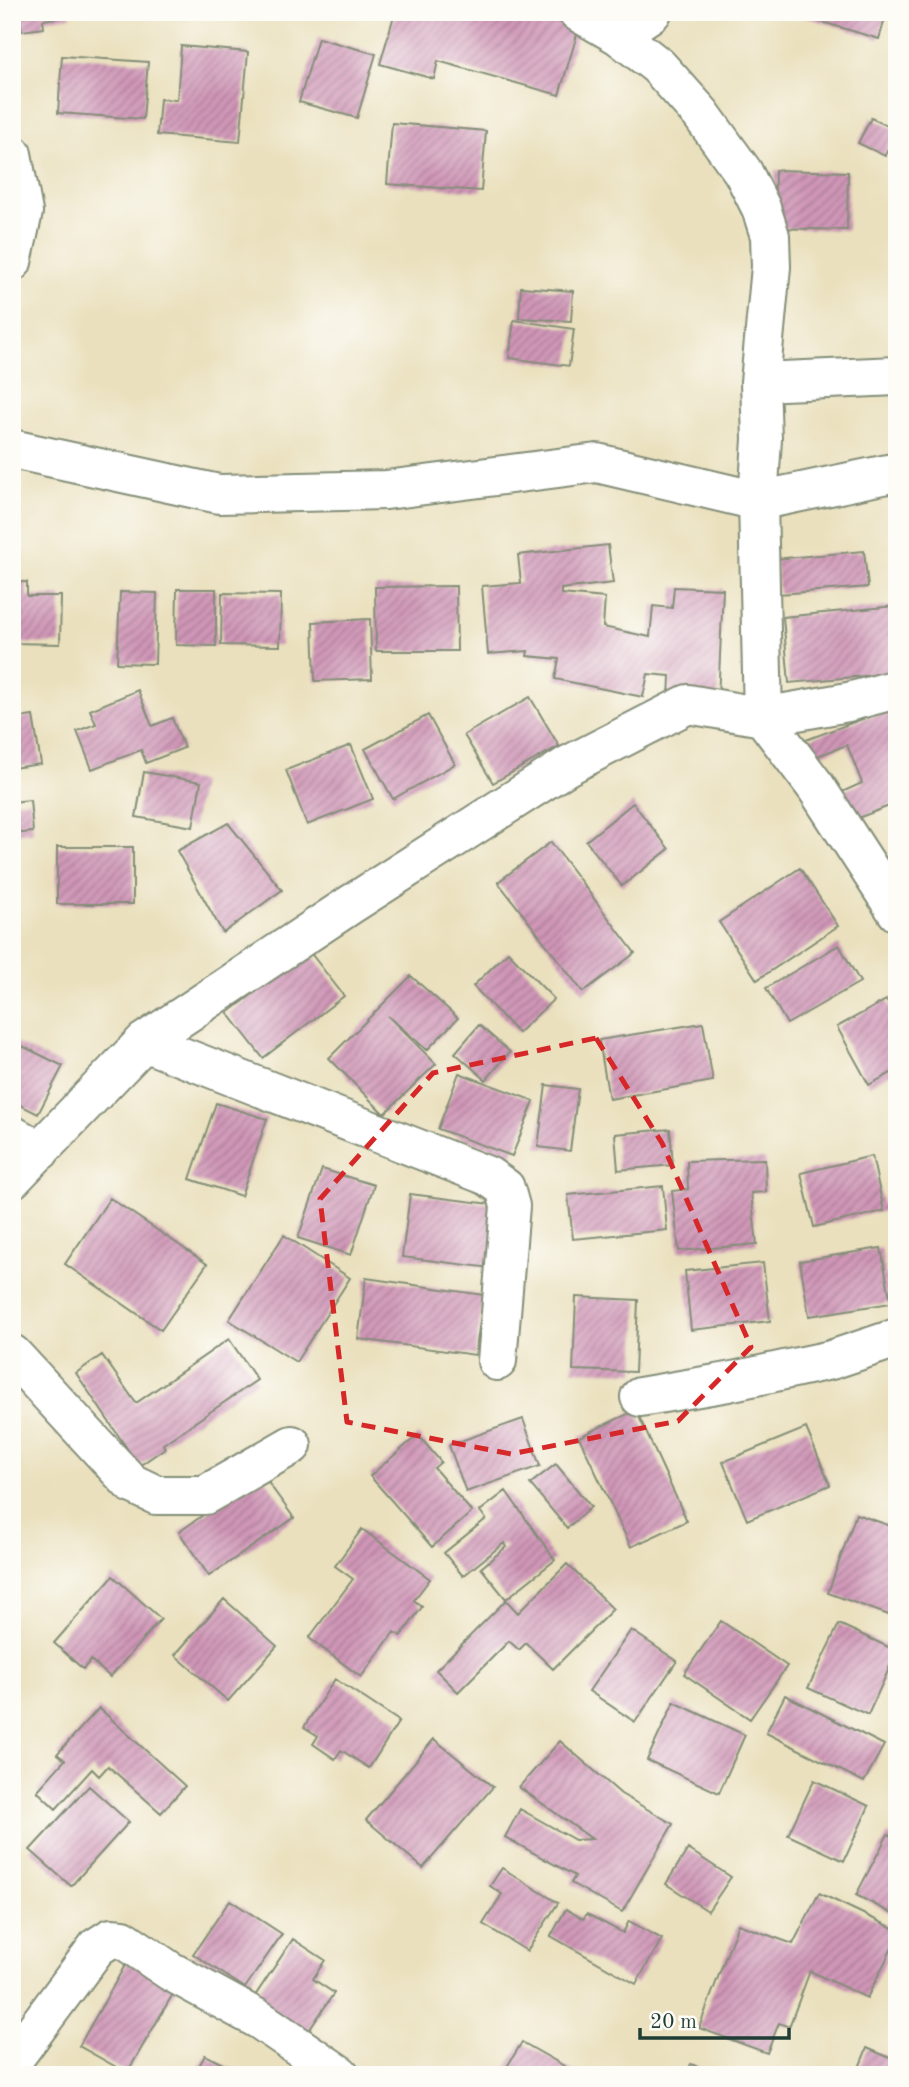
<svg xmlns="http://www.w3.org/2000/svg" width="909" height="2087" font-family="'Old Standard TT',serif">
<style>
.building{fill:url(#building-hatch)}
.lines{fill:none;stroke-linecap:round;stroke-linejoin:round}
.street-casing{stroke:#848e78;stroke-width:42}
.street{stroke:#fff;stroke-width:38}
.marked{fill:none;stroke:#d62828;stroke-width:5;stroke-dasharray:14 9;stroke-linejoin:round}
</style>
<defs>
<pattern id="building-hatch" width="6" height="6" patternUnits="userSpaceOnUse" patternTransform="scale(1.75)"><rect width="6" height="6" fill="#d096b7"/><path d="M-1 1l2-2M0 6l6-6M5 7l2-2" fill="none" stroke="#a87c96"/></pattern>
</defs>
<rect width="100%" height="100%" fill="#fdfcf7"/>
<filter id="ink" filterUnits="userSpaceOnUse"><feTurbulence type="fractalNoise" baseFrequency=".0143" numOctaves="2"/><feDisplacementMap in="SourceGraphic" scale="14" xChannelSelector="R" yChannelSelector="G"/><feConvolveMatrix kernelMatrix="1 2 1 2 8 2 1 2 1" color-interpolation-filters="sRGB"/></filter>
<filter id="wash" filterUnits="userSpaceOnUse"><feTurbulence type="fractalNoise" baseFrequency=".00686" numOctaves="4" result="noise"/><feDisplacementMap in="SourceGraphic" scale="28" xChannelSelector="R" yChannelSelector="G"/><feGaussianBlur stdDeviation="1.57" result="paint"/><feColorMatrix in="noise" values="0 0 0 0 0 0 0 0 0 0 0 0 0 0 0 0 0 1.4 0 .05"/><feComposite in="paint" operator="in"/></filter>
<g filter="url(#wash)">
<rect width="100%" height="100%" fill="#eae0bd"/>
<g id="blocks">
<!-- building -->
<path class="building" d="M19,12H70L71,16L43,20L44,28L22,31Z
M395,12H525L579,28L559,95L438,61L434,79L380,64Z
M789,12H887L879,39Z
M318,38L376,54L357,118L299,102Z
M181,46L248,52L240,142L157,135L160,99L177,100Z
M62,56L148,62L143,119L58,113Z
M871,118L897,130L885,156L858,143Z
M392,123L486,131L481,191L387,184Z
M775,170L848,172L847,230L774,228Z
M521,287L573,291L571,321L519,318Z
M514,320L574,329L569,366L509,358Z
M608,545L613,583L561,589V594L605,598L603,627L650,637L653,606L672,608L674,587L723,589L718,700L669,698L670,676L648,674L643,697L555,679L559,659L527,656L528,651L488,654L482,586L521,583L518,555Z
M864,551L868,587L779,594L775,559Z
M12,582H27V596H61L60,644L12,643Z
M456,586L457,651H376L375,587Z
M177,589H216V646L176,645Z
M120,592L157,593L155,664L117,663Z
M222,593L281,594L280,646L221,645Z
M895,606L897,673L789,683L783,617Z
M370,619L372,679L315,681L313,622Z
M138,690L152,726L172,718L184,748L146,763L141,750L92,769L77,731L96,724L90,710Z
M530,697L559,746L493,783L464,735Z
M897,706V803L853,820L842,792L862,783L847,745L809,759L803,741Z
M428,715L455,764L393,799L365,749Z
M33,716L41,764L12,768V719Z
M351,745L373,799L307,825L286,770Z
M144,772L201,782L193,827L136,817Z
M30,800L33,832L12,834V802Z
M633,803L669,849L622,886L586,841Z
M228,823L282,890L223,933L177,851Z
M551,842L635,953L583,992L498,882Z
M57,847H133V904H57Z
M800,868L838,926L757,980L719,922Z
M839,945L860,982L787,1024L766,988Z
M309,951L344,996L263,1058L228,1013Z
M508,952L554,999L518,1033L473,986Z
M411,976L458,1018L427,1050L388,1016L436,1064L384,1114L329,1058Z
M886,1000L897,1019V1070L869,1085L837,1027Z
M703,1023L713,1081L609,1099L599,1040Z
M479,1025L510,1052L486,1080L455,1053Z
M12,1041L63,1066L38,1114L12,1101Z
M459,1073L534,1101L512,1156L438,1129Z
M546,1085L578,1089L570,1151L538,1147Z
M216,1103L267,1119L241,1196L190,1179Z
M670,1129L673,1165L618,1170L615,1134Z
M872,1156L884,1211L814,1227L801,1173Z
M765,1159L766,1192L751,1193L757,1244L679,1251L672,1191L688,1189L687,1161Z
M322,1169L374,1185L351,1255L298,1238Z
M663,1186L667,1230L573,1239L568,1195Z
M410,1194L499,1205L491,1268L402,1257Z
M110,1198L207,1264L161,1330L65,1264Z
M284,1235L350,1278L296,1362L229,1320Z
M881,1248L891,1303L809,1316L800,1261Z
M763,1263L770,1321L691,1330L685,1271Z
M366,1278L484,1295L475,1355L358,1339Z
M576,1297L638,1300L635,1372L573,1370Z
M229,1339L257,1380L163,1444L165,1448L139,1466L76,1373L102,1355L136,1403Z
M636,1410L687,1521L631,1547L579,1437Z
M523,1419L540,1466L466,1492L449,1445Z
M806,1428L830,1485L747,1520L723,1462Z
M418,1435L441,1462L434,1468L472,1512L432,1547L370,1476Z
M556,1464L591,1507L567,1528L530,1484Z
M262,1474L294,1518L209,1576L179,1532Z
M506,1491L555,1560L506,1599L481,1568L506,1547L504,1543L463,1576L444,1553L486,1519L480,1511Z
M856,1514L897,1528V1618L828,1593Z
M362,1529L430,1579L414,1600L422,1607L401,1636L394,1632L361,1677L309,1638L353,1579L335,1566Z
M567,1564L613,1609L553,1669L526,1643L519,1650L509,1641L458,1692L436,1670L506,1600L518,1613Z
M113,1576L161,1619L110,1677L91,1660L83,1669L54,1643Z
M224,1599L277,1646L228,1701L175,1655Z
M721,1621L787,1666L750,1719L684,1674Z
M839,1624L897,1651L868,1715L808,1688Z
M631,1630L677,1661L635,1722L589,1691Z
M335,1679L399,1721L369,1768L341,1750L335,1759L313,1744L318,1736L304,1727Z
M785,1695L884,1745L864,1782L766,1733Z
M674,1702L745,1735L719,1793L647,1760Z
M99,1708L185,1786L161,1813L108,1766L99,1776L92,1769L56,1809L37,1791L65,1760L57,1754Z
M434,1739L493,1787L423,1868L366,1820Z
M560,1741L621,1794L673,1824L622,1912L571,1883L575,1876L505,1837L520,1809L575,1840L592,1839L519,1787Z
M814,1780L869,1806L844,1861L788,1835Z
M89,1786L129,1822L71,1886L30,1850Z
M888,1834L897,1839V1916L856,1895Z
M688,1849L731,1877L708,1911L666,1884Z
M502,1868L558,1903L527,1951L483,1924L502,1894L490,1886Z
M819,1893L897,1930V1938L867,1998L810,1971L789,2027L779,2023L767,2053L699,2028L738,1924L793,1944Z
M230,1900L282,1934L245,1988L193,1954Z
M566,1909L583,1919L587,1914L623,1933L629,1921L662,1939L636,1984L551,1936Z
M293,1939L325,1960L313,1979L334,1993L306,2035L253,1999Z
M128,1960L177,1987L127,2073L79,2046Z
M522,2042L580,2075H502Z
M867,2048L897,2061L893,2075H856Z
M205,2055L244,2075H194Z
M691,2064L716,2075H686Z"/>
</g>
</g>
<g filter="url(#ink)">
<use href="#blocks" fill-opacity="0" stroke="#848e78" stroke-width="2"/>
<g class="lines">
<defs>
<path id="street" d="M578,12L618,35L658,66L701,114L743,172L761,208L770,236L771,267L760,382L762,439L758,501L763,717L816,787L897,912
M618,35L652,12
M12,154L23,212L12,262
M760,382L897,376
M12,449L219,494L386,490L597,463L758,501L897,472
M144,1042L488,1176L505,1188L510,1206L497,1361
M12,1135L40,1151
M12,1179L144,1042L350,905L567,766L688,704L763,717L848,702L897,689
M12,1354L131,1483L156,1495H205L292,1445
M640,1397L728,1382L831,1360L897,1338
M12,2061L97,1947L111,1938L123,1939L170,1971L260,2020L340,2075"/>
</defs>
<!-- street casing -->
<use href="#street" class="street-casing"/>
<!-- street -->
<use href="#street" class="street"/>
</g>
</g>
<!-- marked area -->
<path class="marked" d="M596,1038L662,1143L751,1347L678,1421L511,1454L347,1422L320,1199L433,1073Z"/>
<!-- margin -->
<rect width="909" height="2087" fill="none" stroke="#fdfcf7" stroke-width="42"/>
<!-- scale -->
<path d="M640 2028v10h149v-10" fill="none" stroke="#1f3d34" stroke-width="3.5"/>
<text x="650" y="2028" font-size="21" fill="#1f3d34" stroke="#fdfcf7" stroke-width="5" paint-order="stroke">20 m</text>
</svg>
